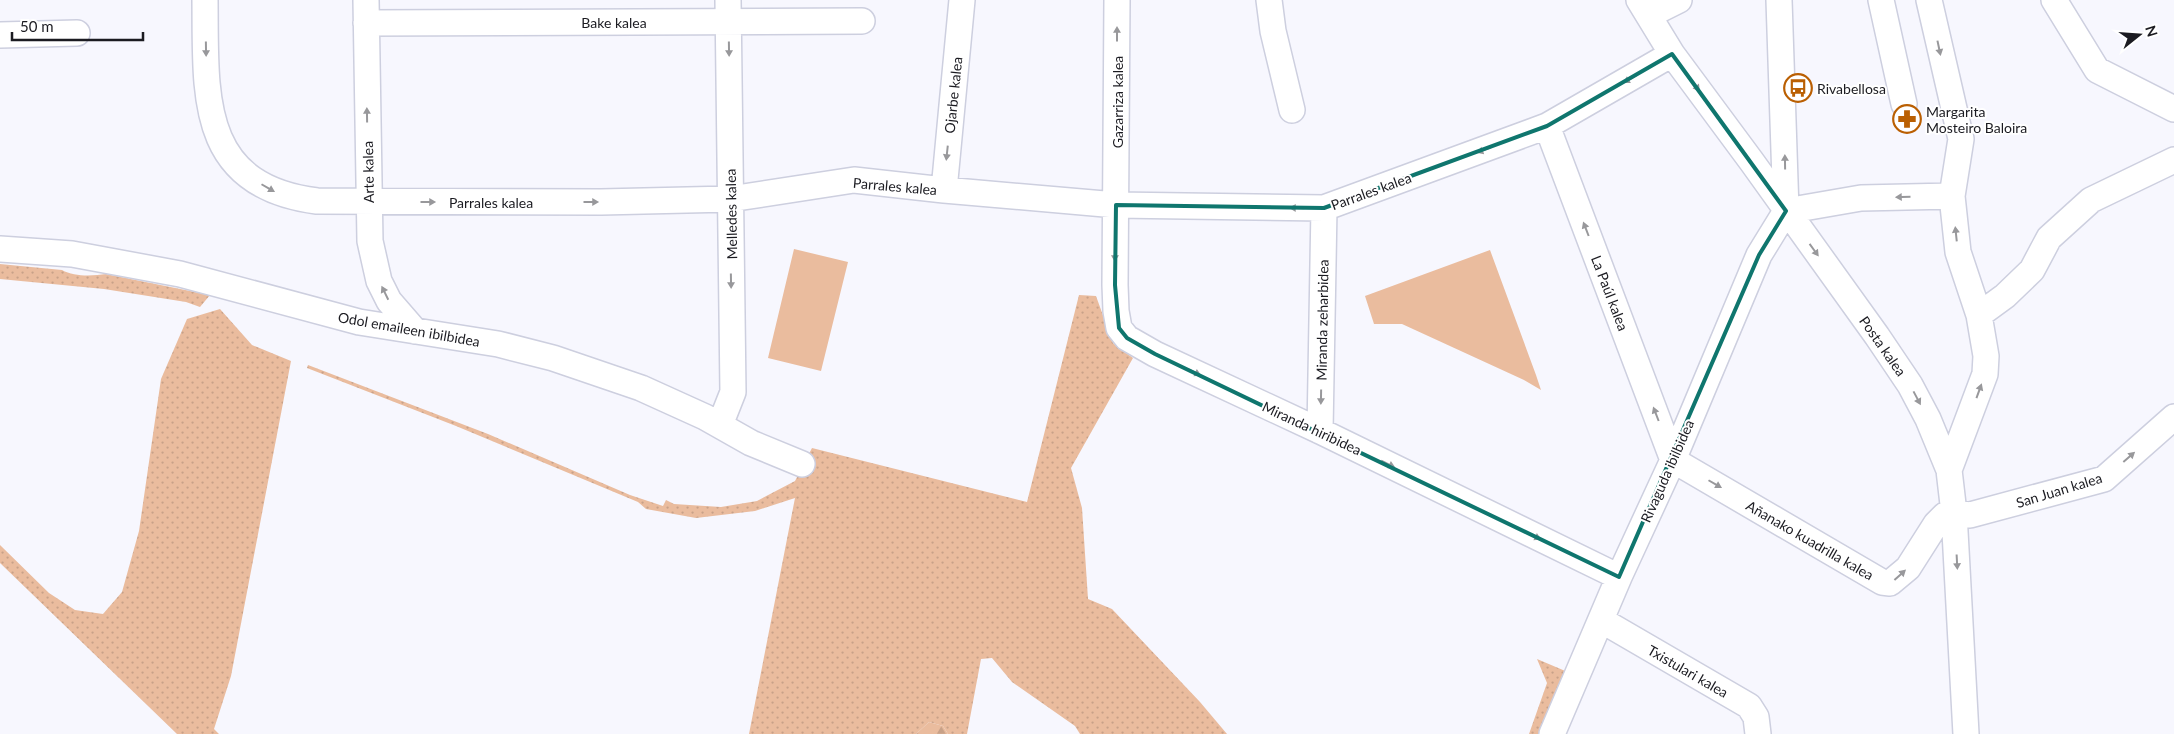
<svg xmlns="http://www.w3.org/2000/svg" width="2174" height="734" font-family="Lato,sans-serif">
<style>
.grass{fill:url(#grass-dots)}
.forest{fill:url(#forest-firs)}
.park{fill:#eabc9e}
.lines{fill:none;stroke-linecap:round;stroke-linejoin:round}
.minor-casing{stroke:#cdcfdf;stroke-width:28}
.minor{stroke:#fff;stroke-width:25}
.oneway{fill:#98989b}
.marked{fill:none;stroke:#0f766e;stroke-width:4;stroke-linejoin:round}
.labels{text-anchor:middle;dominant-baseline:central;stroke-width:4;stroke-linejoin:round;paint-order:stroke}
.street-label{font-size:14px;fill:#1b1b21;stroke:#fff}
.poi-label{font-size:14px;fill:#1b1b21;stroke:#fff;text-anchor:start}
</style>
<defs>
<pattern id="grass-dots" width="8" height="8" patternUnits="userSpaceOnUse" patternTransform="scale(1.25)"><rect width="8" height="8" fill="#eabc9e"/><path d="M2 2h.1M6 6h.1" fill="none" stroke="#c8a188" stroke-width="1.8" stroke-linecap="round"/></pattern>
<pattern id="forest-firs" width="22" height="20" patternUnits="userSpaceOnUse" patternTransform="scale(1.25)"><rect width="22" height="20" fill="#eabc9e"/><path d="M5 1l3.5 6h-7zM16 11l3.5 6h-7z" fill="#c8a188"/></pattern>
</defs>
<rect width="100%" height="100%" fill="#f7f7fe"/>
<!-- grass -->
<path class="grass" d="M0,264L62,270C74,277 93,276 106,274L210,295L200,307L186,302L104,289L0,279Z
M1079,295L1096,296L1113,343L1133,358L1071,468L1082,508L1088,599L1112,609L1200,702L1227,734H1080L1075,726L1012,682L992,658L981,659L967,734H948L943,726L929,722L916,734H749L795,498L755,511L696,518L646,509L638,502L456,426L307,368L308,365L488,434L630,495L663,506L666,500L674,504L721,507L757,501L795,481L812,448L1027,502Z
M220,309L252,345L291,361L231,676L214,729L219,734H177L0,563V545L49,593L75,610L103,614L122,592L139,531L161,379L187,319Z
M1537,659L1570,673L1544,734H1529L1547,683Z"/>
<!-- forest -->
<path class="forest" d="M929,722L943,726L948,734H916Z"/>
<!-- park -->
<path class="park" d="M794,249L848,262L821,371L768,358Z
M1490,250L1536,375L1541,390L1524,380L1402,324H1374L1365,296Z"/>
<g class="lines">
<defs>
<path id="minor" d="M205,0C206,94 197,186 317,201L601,202L730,199L854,180L944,190L1116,205L1324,208L1547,126L1672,54
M366,0L370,241L379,281L389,301L415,331
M1117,0L1115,285L1116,311L1119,328L1127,338L1155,354L1320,431L1619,577
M1269,0L1273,31L1292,110
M1639,0L1672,54L1752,162L1877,336L1910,385L1928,419L1949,470L1954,513L1966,734
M1779,0L1786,211
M1881,0L1904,104
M1929,0L1961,139L1952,196L1958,252L1979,315L1986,356L1985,374L1949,470
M2054,0L2097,70L2174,109
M1649,15L1679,0
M366,23L862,21
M0,35L77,33
M1547,126L1673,460L1882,582L1890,583L1908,568L1936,524L1945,515L1954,513L1970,515L2104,479L2174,417
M944,190L962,0
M1786,211L1861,198L1952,196
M0,249L72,254L180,274L359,322L498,344L553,358L641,388L705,417L751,443L802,464
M1979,315L2005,296L2032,270L2049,238L2091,200L2174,160
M720,425L733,392L728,0
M1320,431L1324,208
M1601,620L1749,706L1756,717L1758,734
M1552,734L1619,577L1673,460L1759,255L1786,211"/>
</defs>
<!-- minor casing -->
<use href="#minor" class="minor-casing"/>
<!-- minor -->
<use href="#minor" class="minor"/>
</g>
<!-- one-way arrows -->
<defs><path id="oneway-solid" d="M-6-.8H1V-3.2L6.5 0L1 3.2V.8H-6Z" transform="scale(1.25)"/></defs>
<g class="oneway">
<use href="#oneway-solid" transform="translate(1117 34) rotate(-90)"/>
<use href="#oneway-solid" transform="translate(1939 48) rotate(78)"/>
<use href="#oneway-solid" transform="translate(206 49) rotate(89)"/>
<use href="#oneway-solid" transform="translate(729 49) rotate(89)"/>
<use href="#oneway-solid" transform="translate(1630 79) rotate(150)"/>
<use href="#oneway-solid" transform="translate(1695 85) rotate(53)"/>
<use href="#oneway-solid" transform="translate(367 115) rotate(-91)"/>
<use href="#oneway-solid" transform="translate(1484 150) rotate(160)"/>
<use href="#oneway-solid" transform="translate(947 153) rotate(96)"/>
<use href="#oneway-solid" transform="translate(1785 162) rotate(-91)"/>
<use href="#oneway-solid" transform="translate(268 188) rotate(30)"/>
<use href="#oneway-solid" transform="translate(1903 197) rotate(178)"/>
<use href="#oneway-solid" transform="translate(428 202)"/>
<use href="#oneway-solid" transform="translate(591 202)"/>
<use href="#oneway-solid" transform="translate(1297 208) rotate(-179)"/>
<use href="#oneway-solid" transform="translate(1586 229) rotate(-111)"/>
<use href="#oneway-solid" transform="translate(1956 234) rotate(-96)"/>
<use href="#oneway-solid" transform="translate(1814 250) rotate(54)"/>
<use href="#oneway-solid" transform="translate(1115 254) rotate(91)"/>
<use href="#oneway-solid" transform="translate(731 281) rotate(89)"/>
<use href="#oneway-solid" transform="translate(385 293) rotate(-116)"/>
<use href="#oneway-solid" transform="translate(1194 372) rotate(25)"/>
<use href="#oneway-solid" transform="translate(1979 391) rotate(-70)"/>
<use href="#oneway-solid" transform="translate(1321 397) rotate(91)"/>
<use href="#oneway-solid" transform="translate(1917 398) rotate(62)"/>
<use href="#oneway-solid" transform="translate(1656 414) rotate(-111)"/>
<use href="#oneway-solid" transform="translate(2129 457) rotate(-41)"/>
<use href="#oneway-solid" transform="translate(1388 464) rotate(26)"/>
<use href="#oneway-solid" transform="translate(1715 484) rotate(30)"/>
<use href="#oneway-solid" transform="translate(1534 536) rotate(26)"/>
<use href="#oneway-solid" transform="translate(1957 562) rotate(87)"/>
<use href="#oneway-solid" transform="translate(1900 575) rotate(-42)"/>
</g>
<!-- marked area -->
<path class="marked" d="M1672,54L1786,211L1759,255L1619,577L1155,354L1127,338L1119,328L1115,285L1116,205L1324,208L1547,126Z"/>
<!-- icons -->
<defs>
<symbol id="bus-ring" viewBox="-11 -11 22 22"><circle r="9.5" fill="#fff" stroke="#ba5f02" stroke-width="1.5"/><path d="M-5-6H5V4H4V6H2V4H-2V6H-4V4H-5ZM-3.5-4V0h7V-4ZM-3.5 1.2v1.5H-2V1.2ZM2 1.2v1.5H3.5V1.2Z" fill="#ba5f02"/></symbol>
<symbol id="pharmacy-ring" viewBox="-11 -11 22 22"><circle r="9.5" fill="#fff" stroke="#ba5f02" stroke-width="1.5"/><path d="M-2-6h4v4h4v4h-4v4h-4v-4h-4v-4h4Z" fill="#ba5f02"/></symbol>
</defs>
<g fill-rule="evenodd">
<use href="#bus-ring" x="1782" y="72" width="32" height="32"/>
<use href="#pharmacy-ring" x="1891" y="103" width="32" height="32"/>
</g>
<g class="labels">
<!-- street labels -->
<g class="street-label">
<text x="614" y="22">Bake kalea</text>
<text transform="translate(953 95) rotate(-84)">Ojarbe kalea</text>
<text transform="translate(1117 102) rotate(-90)">Gazarriza kalea</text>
<text transform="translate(368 172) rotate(-91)">Arte kalea</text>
<text transform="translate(895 186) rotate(5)">Parrales kalea</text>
<text transform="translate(1371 191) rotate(-20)">Parrales kalea</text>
<text x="491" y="202">Parrales kalea</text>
<text transform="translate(731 214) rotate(-91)">Melledes kalea</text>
<text transform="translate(1610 293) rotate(69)">La Paúl kalea</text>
<text transform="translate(1322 320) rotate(-89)">Miranda zeharbidea</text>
<text transform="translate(409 329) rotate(10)">Odol emaileen ibilbidea</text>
<text transform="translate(1883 346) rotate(55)">Posta kalea</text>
<text transform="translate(1312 428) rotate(25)">Miranda hiribidea</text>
<text transform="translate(1667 471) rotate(-66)">Rivaguda ibilbidea</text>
<text transform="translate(2059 490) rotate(-17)">San Juan kalea</text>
<text transform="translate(1810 540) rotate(30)">Añanako kuadrilla kalea</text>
<text transform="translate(1688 671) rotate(30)">Txistulari kalea</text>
</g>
<!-- poi labels -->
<g class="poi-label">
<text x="1817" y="88">Rivabellosa</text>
<text x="1926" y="111">Margarita<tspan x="1926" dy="16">Mosteiro Baloira</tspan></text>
</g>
</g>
<!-- north arrow -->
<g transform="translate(2139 35) rotate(73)" stroke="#ffffff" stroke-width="4" paint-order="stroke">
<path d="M0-4L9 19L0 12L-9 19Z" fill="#1b1b21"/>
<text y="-8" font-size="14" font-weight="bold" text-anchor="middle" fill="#1b1b21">N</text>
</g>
<!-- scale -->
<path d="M12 32v8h131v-8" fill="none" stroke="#1b1b21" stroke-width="2.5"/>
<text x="20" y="32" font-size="15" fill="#1b1b21" stroke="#ffffff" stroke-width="4" paint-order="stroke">50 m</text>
</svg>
